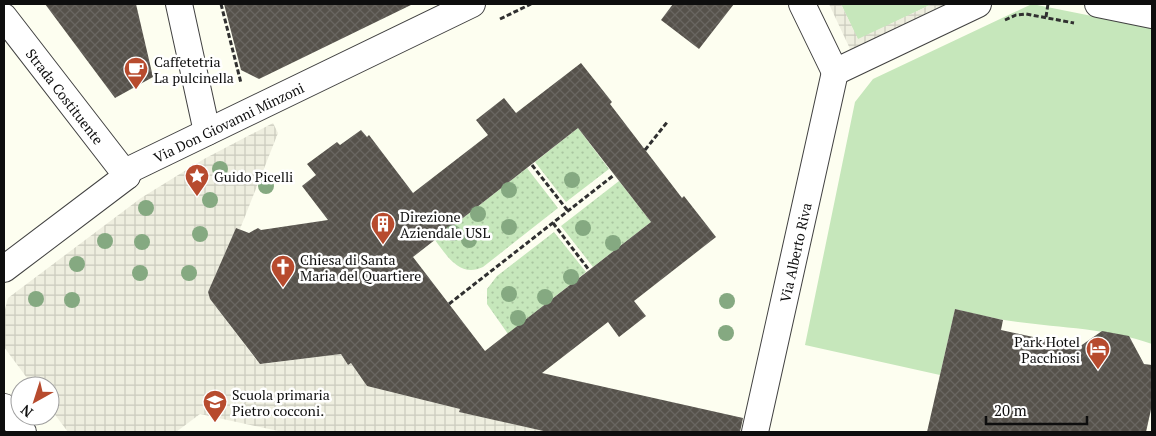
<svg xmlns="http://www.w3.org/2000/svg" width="1156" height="436" font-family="'PT Serif',serif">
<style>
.grass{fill:url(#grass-dots)}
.park{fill:#c6e7bb}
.plaza{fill:url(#plaza-grid)}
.building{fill:url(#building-cross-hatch);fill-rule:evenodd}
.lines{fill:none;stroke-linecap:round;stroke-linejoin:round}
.street-casing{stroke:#414141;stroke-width:28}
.path{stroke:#303030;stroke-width:3;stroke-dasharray:5 2.5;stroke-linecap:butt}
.street{stroke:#fff;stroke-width:26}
.tree{fill:#85a981}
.labels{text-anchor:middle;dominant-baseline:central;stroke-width:5;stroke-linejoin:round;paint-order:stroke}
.poi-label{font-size:14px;fill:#0e0e0e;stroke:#fff;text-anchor:start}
.street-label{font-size:14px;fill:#0e0e0e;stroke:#fff}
</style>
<defs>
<pattern id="grass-dots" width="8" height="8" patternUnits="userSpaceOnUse" patternTransform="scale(1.25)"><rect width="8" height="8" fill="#c6e7bb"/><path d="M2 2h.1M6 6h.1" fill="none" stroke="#a9c5a0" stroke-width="1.8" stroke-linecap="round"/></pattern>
<pattern id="plaza-grid" width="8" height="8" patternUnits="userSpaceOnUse" patternTransform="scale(1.25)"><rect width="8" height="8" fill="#eeeedf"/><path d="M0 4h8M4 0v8" fill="none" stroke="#cbcbbe"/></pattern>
<pattern id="building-cross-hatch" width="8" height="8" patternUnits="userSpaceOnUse" patternTransform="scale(1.25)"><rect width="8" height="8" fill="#56524b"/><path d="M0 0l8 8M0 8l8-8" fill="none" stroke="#696661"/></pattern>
</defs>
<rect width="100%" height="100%" fill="#fdfef0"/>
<!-- grass -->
<path class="grass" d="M578,128L609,169L566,202L535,162Z
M527,168L558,208L483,267C460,278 447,256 435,240Z
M619,181L651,222L593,267L561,226Z
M554,232L586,272L508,334L487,304V289L497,276Z"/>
<!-- park -->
<path class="park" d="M841,4H932L858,40Z
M1032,4L1152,28V344C1104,327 1054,328 1004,320C988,317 971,313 955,309L940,375L805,345L855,102L873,79Z"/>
<!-- plaza -->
<path class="plaza" d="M829,4H841L858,39L932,4H948L851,51Z
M273,123L278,133L240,229L236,228L208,292L210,299L257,361L263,364L341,354L348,365L351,363L367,386L460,409V412L540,430L541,428L560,432H283L200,414L176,432H68L50,408V386H33L4,347V313L8,298L141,198L204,159Z"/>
<!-- building -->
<path class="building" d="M45,4H136L153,77L115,98Z
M224,4H413L259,79L241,70Z
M673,4H734L699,49L661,20Z
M581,63L612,102L610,104L682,198L684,196L716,237L634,301L646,316L619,337L608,322L542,373L743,418L740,432H548L459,412L460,409L367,386L351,363L348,365L341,354L260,364L210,299L208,292L236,228L249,233L258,228L261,230L328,220L302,186L316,175L307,164L337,142L340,145L361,130L367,137L369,135L413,193L488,135L476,120L504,98L516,113ZM578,128L651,222L485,351L413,257Z
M955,309L1003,320L1001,330L1079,347L1102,331L1129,336L1144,364L1152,365V405L1146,432H927Z"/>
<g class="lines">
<defs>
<g id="street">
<path d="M179,4L207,132"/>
<path d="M802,4L835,72L978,4"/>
<path d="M1098,4L1152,15"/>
<path id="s1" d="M4,17L127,176"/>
<path id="s2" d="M4,269L127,176L129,170L472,4"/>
<path d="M4,407L23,432"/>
<path id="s3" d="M755,432L835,72"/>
</g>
</defs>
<!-- street casing -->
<use href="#street" class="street-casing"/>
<!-- path -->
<path class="path" d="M221,4L241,83
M1046,17L1048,4
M500,19L531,4
M1005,20L1016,15L1026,14L1074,23
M645,150L668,121
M532,165L568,211
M553,223L589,270
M449,304L614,175"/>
<!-- street -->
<use href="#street" class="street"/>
</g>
<!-- trees -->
<g class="tree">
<circle cx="220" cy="169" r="8"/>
<circle cx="572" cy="180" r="8"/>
<circle cx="266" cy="186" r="8"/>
<circle cx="509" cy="190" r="8"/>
<circle cx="210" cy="200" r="8"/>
<circle cx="146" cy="208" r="8"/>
<circle cx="478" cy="214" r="8"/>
<circle cx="509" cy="227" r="8"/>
<circle cx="583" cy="228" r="8"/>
<circle cx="453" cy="233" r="8"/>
<circle cx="200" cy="234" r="8"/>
<circle cx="469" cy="240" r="8"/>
<circle cx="105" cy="241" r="8"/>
<circle cx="142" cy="242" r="8"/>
<circle cx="613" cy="243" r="8"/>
<circle cx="77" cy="264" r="8"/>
<circle cx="140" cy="273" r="8"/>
<circle cx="189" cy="273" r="8"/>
<circle cx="571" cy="277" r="8"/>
<circle cx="509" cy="294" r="8"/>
<circle cx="545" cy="297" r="8"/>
<circle cx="36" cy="299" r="8"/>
<circle cx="72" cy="300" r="8"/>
<circle cx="727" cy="301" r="8"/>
<circle cx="518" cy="318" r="8"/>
<circle cx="726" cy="333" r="8"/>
</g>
<!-- icons -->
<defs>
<symbol id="cafe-pin" viewBox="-11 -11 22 30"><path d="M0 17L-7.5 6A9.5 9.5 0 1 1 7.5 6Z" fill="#b74b2e" stroke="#fff"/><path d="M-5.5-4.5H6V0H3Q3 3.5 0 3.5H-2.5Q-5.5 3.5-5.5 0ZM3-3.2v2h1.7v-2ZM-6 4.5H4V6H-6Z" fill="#fff"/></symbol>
<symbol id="sight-pin" viewBox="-11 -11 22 30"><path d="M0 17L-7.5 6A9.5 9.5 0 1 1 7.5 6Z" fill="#b74b2e" stroke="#fff"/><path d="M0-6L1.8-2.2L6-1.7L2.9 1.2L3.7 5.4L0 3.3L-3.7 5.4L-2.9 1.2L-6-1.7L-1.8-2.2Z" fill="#fff"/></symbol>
<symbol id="building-pin" viewBox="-11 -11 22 30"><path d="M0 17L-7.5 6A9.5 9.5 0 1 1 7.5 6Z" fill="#b74b2e" stroke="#fff"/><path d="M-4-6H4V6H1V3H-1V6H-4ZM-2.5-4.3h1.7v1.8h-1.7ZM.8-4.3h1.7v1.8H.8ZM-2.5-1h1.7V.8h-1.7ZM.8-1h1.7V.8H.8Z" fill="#fff"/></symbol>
<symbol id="church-pin" viewBox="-11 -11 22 30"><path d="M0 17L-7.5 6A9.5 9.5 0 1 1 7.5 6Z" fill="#b74b2e" stroke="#fff"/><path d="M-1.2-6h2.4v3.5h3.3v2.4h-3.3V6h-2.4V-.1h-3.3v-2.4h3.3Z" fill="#fff"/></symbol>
<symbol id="hotel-pin" viewBox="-11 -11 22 30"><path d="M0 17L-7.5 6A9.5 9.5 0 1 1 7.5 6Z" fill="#b74b2e" stroke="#fff"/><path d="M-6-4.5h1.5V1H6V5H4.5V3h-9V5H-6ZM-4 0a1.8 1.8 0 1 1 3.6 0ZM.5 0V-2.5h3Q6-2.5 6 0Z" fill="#fff"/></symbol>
<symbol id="school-pin" viewBox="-11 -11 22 30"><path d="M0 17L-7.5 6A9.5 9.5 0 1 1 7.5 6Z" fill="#b74b2e" stroke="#fff"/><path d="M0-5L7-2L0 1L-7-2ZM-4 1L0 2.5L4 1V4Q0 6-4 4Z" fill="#fff"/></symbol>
</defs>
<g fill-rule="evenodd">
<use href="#cafe-pin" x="122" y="55" width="28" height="38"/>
<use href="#sight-pin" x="183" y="162" width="28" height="38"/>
<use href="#building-pin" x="369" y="210" width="28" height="38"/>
<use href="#church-pin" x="269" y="253" width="28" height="38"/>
<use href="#hotel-pin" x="1084" y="335" width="28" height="38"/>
<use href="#school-pin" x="201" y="388" width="28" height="38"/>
</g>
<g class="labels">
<!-- poi labels -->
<g class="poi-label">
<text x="154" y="61">Caffetetria<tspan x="154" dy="16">La pulcinella</tspan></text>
<text x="214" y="176">Guido Picelli</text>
<text x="400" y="216">Direzione<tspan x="400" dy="16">Aziendale USL</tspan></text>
<text x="300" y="259">Chiesa di Santa<tspan x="300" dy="16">Maria del Quartiere</tspan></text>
<text x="1080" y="341" text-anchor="end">Park Hotel<tspan x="1080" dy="16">Pacchiosi</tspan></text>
<text x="232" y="394">Scuola primaria<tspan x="232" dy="16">Pietro cocconi.</tspan></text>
</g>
<!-- street labels -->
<g class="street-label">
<text stroke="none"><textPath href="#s1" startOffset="100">Strada Costituente</textPath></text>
<text stroke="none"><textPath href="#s2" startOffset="271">Via Don Giovanni Minzoni</textPath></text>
<text stroke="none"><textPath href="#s3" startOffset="184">Via Alberto Riva</textPath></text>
</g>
</g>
<!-- border -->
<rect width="1156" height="436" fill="none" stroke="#0e0e0e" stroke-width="10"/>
<!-- north arrow -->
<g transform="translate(35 401) rotate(219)"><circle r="24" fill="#ffffff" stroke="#9f9f9f"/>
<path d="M0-4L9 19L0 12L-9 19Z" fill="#b74b2e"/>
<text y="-8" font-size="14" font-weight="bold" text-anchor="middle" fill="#0e0e0e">N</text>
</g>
<!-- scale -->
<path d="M986 416v8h101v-8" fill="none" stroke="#0e0e0e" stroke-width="2.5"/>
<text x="994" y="416" font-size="15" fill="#0e0e0e" stroke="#ffffff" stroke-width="4" paint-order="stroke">20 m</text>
</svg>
